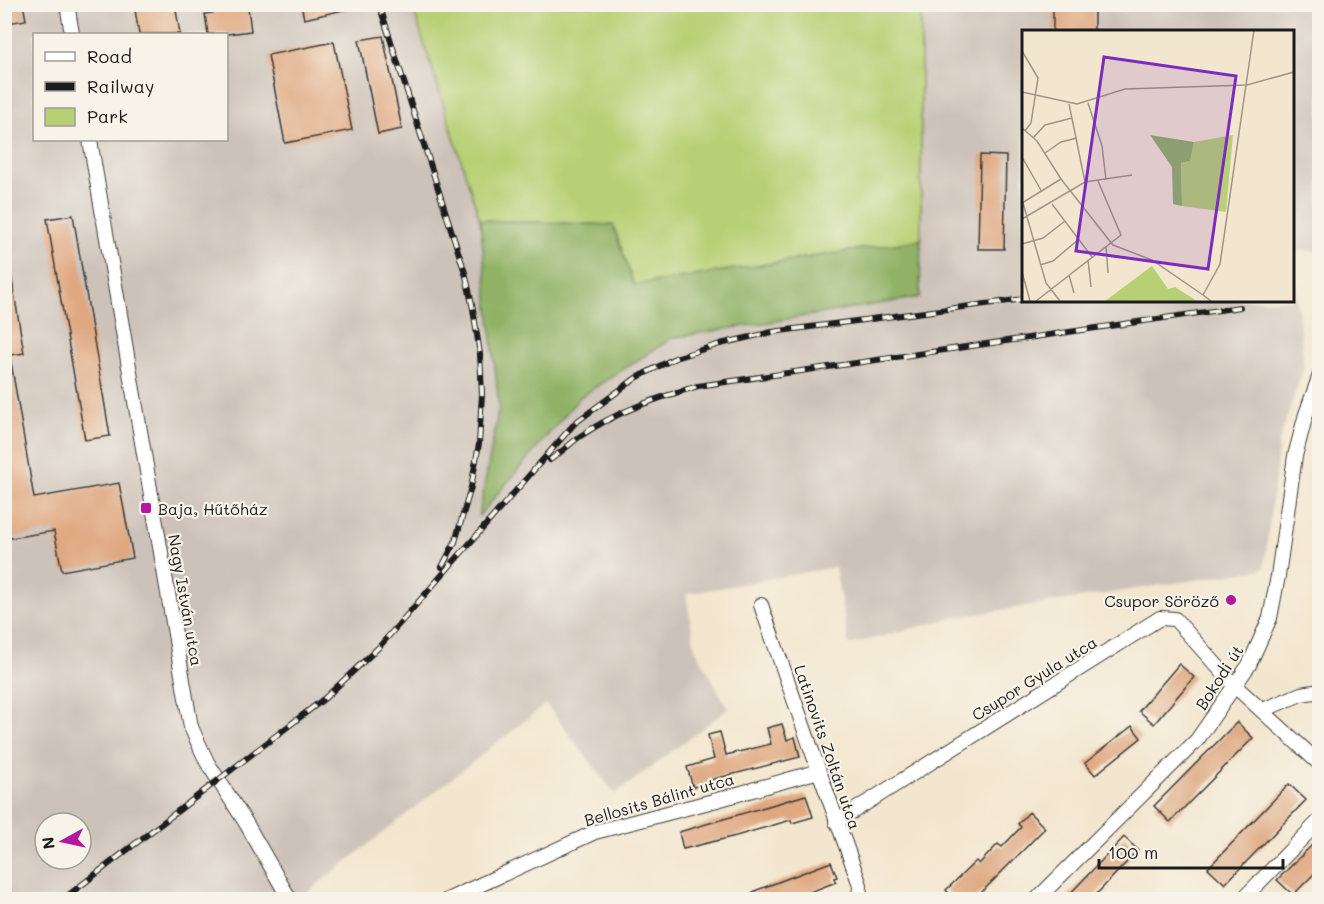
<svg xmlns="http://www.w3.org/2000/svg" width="1324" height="904" font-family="Mali,sans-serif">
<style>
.industrial{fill:#cdc2b9;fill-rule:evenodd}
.green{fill:#b7d075;stroke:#6a7648;stroke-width:1.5}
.forest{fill:#91b266;stroke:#566741;stroke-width:1.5}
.building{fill:#dfa881}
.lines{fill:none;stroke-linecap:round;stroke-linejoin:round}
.street-casing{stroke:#3c3a37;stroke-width:16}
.street{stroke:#fff;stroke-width:14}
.rail-casing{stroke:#1c1c1c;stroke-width:6}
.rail{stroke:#f7f3e8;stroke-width:4;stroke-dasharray:11;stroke-linecap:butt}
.poi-dot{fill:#b5179e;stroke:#f7f3e8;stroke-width:2}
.labels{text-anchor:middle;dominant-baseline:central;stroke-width:4.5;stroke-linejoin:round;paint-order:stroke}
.poi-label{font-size:16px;fill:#1c1c1c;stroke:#f7f3e8;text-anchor:start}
.street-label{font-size:16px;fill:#1c1c1c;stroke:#f7f3e8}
.inset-road{fill:none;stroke:#9d9587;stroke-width:1.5}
.view{fill:#7b2cbf;fill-opacity:0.15;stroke:#7b2cbf;stroke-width:3}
.inset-edge{fill:none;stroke:#1c1c1c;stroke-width:3}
</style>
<rect width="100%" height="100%" fill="#f7f3e8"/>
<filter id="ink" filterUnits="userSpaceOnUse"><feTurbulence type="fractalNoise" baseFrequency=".0167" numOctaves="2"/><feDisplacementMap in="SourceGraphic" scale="12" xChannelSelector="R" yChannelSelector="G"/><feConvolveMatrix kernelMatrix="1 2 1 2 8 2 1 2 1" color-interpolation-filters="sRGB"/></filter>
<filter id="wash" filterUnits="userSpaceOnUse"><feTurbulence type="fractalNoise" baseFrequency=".008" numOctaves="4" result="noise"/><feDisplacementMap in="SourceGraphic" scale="24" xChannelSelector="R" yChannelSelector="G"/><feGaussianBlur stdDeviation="1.35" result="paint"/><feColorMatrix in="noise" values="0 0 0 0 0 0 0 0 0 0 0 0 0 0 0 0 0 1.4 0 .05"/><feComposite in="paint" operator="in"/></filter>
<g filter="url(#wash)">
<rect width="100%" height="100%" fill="#f3e6ce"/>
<!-- industrial -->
<path class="industrial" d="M5,5H412L480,220L499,407L480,515L580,397L672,338L919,297L921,240V5H1319V251H1293L1292,32H1024V300H1292L1293,262L1304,367L1279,441L1264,569L951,618L849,645L835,567L686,594L695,648L728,709L615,794L546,704L299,899L5,900ZM34,34H226V140H34ZM45,823H81V859H45Z"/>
<!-- green -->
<path class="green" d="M412,5H921V240L634,285L613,225L480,220Z"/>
<!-- forest -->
<path class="forest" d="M480,220L613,225L634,285L921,240L920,297L672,338L580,397L479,516L499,407Z"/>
<g id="blocks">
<!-- building -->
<path class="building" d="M5,4H23L26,20L8,23Z
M134,4H175L180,34H139Z
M301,4H348V9L304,19Z
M1053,4H1094V32H1053Z
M248,7L251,31L228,34H208L205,14Z
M383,36L402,129L378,134L359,40Z
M334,42L352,130L285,143L268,55Z
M980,155L1006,156L1004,249H978Z
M73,215L110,436L85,440L47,219Z
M4,268H10L24,353L4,356Z
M4,356H10L34,498L119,483L133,558L62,571L54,531L4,539Z
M1179,664L1194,677L1154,724L1139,711Z
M1237,722L1253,738L1170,822L1154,806Z
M782,724L787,740L795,737L800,757L710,780L711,782L693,787L687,767L714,759L708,735L720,732L726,755L771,744L767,728Z
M1132,726L1141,738L1095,775L1085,763Z
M1289,784L1306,800L1225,884L1208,868Z
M806,795L813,817L792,823L791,820L736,836L683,849L679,832Z
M1029,812L1045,828L974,900H955L946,890L976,861L979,864L998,844L1002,847L1021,827L1018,824Z
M1124,837L1138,850L1091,900H1064Z
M1320,837V868L1293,895L1277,880Z
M831,862L837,877L834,878L836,882L789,900H738L757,890Z"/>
</g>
</g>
<g filter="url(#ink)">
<use href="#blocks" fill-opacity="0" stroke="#3c3a37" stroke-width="1.5"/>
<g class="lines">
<defs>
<path id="street" d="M67,4L72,34
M90,140L191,727L207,762L246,823L290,900
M761,605L819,771L860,885L859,900
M1263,710L1301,694L1320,691
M836,822L1160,618L1175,619L1235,686L1320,764
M447,900L595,832L717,800L819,771
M1036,900L1197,740L1249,665L1270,618L1278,576L1295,456L1306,414L1320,375
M1242,900L1320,820"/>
</defs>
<!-- street casing -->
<use href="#street" class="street-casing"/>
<!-- street -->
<use href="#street" class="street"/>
<defs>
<path id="rail" d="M379,4L466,276L473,309L480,354L482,394L479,444L471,487L455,542L442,567
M550,460C560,453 569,445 579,437C615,412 657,398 698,386L1240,307
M62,900L325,698L379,647L575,423L636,378L675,358L720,344L772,332L1024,299"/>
</defs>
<!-- rail casing -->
<use href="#rail" class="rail-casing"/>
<!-- rail -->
<use href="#rail" class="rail"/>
</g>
</g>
<!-- markers -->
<g class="poi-dot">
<rect x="140" y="502" width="12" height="12" rx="3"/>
<circle cx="1231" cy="600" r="6"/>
</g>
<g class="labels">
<!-- poi labels -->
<g class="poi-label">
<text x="158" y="508">Baja, Hűtőház</text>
<text x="1219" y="600" text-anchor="end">Csupor Söröző</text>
</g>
<!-- street labels -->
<g class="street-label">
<text transform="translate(186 600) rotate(80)">Nagy István utca</text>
<text transform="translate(1219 677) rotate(-57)">Bokodi út</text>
<text transform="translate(1034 678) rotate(-32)">Csupor Gyula utca</text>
<text transform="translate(828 747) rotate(71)">Latinovits Zoltán utca</text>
<text transform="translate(659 799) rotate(-16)">Bellosits Bálint utca</text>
</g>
</g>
<!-- overview -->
<g transform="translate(1022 30)">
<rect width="272" height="272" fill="#f3e6ce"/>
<path d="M211,105L204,182L160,176L159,133L168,131L172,112ZM130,236L146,259L153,257L175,271H83Z" fill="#b7d075"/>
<path d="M128,105L172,112L168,131L159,133L160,176L151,174L150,137Z" fill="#91b266"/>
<path class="inset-road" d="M0,21L16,48L9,93L3,101M0,62L55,74L103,59L225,55L272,42M66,73L80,116L84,150M47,74L63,152M0,98L15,111L39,149L91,215L130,230L181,265M11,108L23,95L50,88M23,123L39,112L55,108M0,127L20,162M0,173L39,149M1,173L24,253L38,271M30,174L70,227M0,189L63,152L110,145M0,214L21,208L43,191M84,216L86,243M66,230L69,257M18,235L31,231L57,209M0,242L8,271M47,245L52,263M14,271L99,205L76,151M189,271L181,265L198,234L232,0"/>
<path class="view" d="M82,27L214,46L186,239L54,221Z"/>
<rect width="272" height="272" class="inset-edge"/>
</g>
<!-- margin -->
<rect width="1324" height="904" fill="none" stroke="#f7f3e8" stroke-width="24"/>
<!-- legend -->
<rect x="33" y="33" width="195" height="108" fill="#f7f3e8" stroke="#9f9d96" stroke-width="1.5"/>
<rect x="45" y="52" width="30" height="9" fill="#ffffff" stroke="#9f9d96" stroke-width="1.5"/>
<text x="87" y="63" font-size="18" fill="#1c1c1c">Road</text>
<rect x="45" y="82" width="30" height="9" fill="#1c1c1c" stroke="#9f9d96" stroke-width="1.5"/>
<text x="87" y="93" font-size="18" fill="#1c1c1c">Railway</text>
<rect x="45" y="108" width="30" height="18" fill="#b7d075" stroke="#9f9d96" stroke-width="1.5"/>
<text x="87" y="123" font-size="18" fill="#1c1c1c">Park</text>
<!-- north arrow -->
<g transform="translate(63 841) rotate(262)"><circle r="28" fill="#f7f3e8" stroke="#9f9d96" stroke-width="1.5"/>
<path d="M0-4.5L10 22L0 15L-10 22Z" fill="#b5179e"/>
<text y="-9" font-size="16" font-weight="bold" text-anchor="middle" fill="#1c1c1c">N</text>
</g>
<!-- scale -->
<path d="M1099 859v9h184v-9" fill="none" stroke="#1c1c1c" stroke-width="3"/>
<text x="1108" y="859" font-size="18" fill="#1c1c1c" stroke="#f7f3e8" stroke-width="4.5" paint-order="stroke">100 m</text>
</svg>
